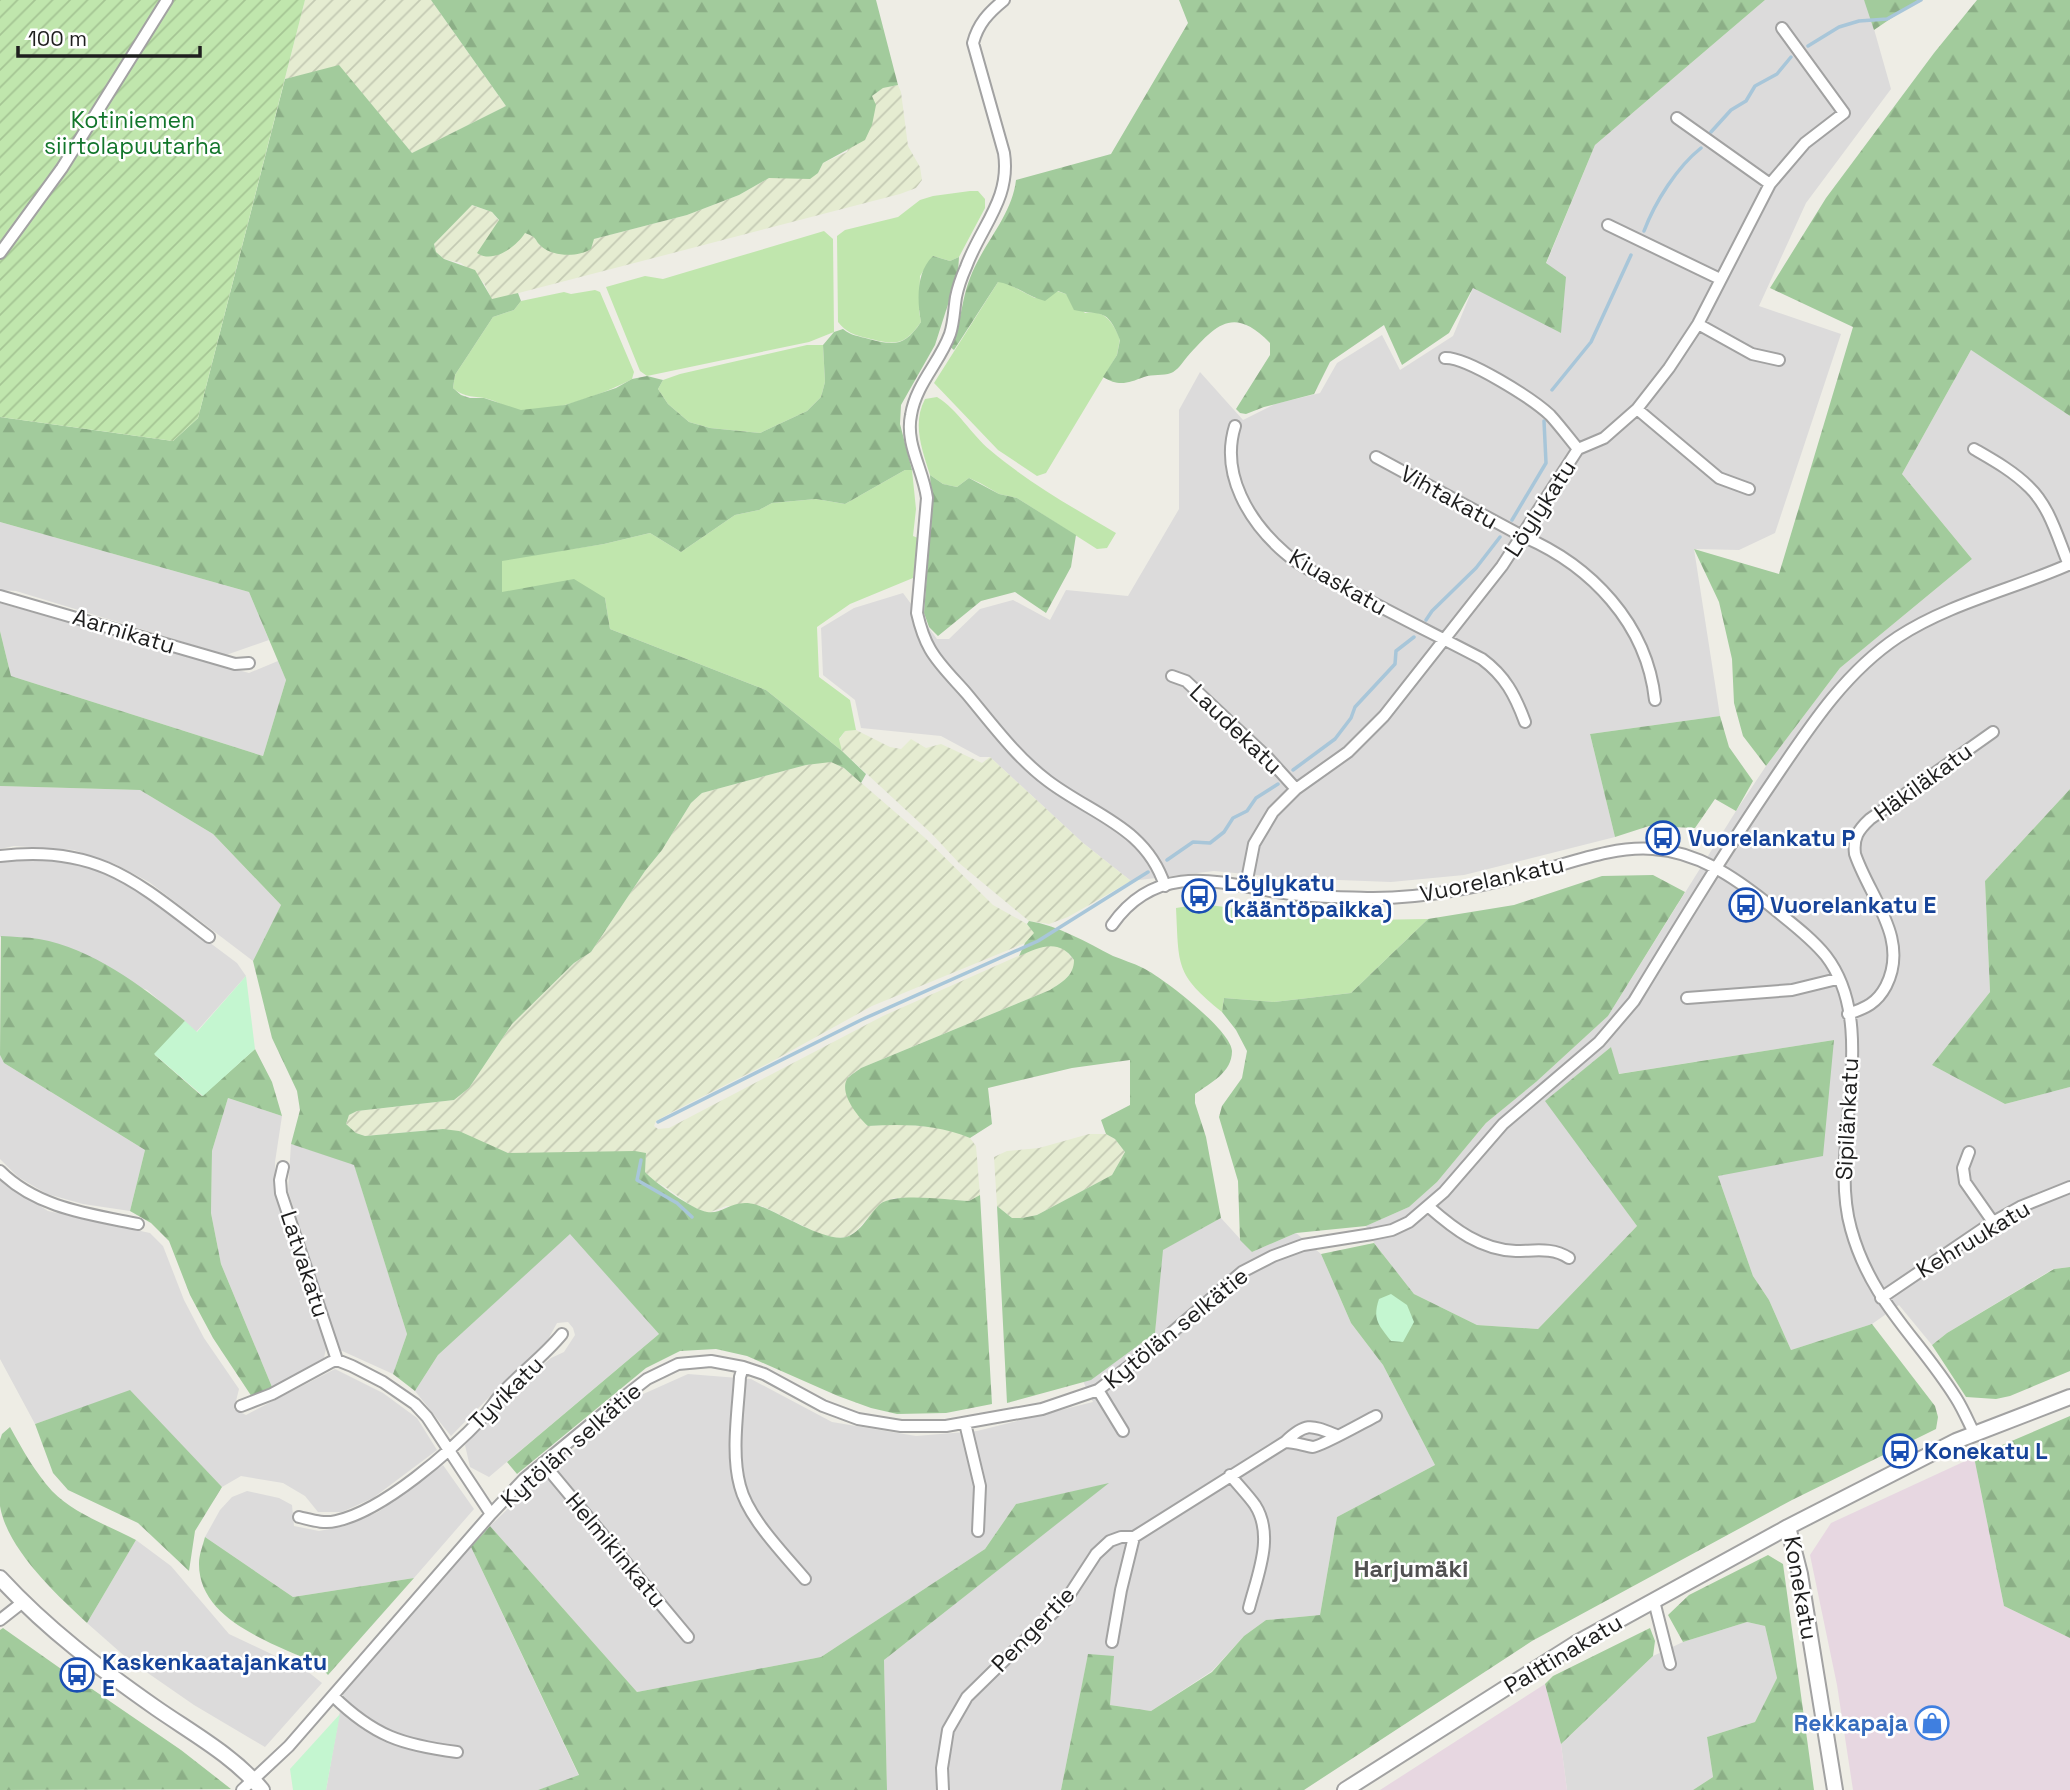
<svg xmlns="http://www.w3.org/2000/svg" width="2070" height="1790" font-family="'Space Grotesk',sans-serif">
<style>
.residential{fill:#dcdbdb}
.industrial{fill:#e7d7e1}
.farmland{fill:url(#farmland-furrows)}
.grass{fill:#c0e6ad}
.forest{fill:url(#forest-firs)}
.park{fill:#c4f6d0}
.garden{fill:url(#garden-furrows)}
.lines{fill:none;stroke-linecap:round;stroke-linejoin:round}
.stream{stroke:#a8c6d9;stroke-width:3.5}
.minor-casing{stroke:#a2a2a2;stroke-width:14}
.tertiary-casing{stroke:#a2a2a2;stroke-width:18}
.minor{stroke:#fff;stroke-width:10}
.tertiary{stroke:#fff;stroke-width:14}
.labels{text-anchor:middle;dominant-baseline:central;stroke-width:5;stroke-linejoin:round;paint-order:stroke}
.park-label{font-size:23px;fill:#12762b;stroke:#fff}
.street-label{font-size:23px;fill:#1e1e1e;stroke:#fff}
.transit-label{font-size:23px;font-weight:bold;fill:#164399;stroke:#fff;text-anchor:start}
.shop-label{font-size:23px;font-weight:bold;fill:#366cbe;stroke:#fff;text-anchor:end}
.neighbourhood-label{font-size:24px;font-weight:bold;fill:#515151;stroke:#fff}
</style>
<defs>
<pattern id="farmland-furrows" width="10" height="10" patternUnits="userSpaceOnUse" patternTransform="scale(1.75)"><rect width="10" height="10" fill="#e5ecd1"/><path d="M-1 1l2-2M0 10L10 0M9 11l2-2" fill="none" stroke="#c4cab3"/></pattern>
<pattern id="forest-firs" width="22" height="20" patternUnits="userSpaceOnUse" patternTransform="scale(1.75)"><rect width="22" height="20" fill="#a2cb9c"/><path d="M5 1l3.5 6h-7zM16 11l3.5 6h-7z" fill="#8bae86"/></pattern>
<pattern id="garden-furrows" width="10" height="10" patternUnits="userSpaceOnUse" patternTransform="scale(1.75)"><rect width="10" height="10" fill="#c0e6ad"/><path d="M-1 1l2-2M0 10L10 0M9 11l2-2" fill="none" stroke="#a5c594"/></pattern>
</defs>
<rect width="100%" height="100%" fill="#eeede5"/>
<!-- residential -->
<path class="residential" d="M1765,0H1864L1868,8L1891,89L1806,203L1759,306L1841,334L1775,533L1739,550L1694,549L1720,716L1590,734L1615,837L1464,875L1391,882L1287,878L1214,871L1131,881L1083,843L990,757H980L941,736L861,728L855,700L823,675L821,628L854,608L903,593L937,639H949L980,609L1013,600L1050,620L1066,590L1128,596L1179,509V410L1200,372L1243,420L1275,404L1320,393L1337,363L1382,335L1400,370L1453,336L1473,288L1546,264L1595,145Z
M1971,350L2070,416V789L1985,881L1990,992L1932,1065L2005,1104L2070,1087V1267L2053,1269L1947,1333L1932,1345L1899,1305L1872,1324L1791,1350L1769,1300L1753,1276L1718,1176L1834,1040L1618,1074L1611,1047L1546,1101L1637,1226L1538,1329L1477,1325L1414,1294L1374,1243L1366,1226L1409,1207L1437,1182L1486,1123L1536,1082L1608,1016L1736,811L1766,766L1840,668L1972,559L1902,474Z
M0,522L249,592L269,640L226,655L16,591L0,590Z
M0,603L249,673L278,661L286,680L263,756L11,676L0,631Z
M0,786L140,790L213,834L281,905L253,961L149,882L115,864L74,850L14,846L0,849Z
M52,859L102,870L134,886L237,963L246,976L196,1032L147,990L0,937V862Z
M0,1055L4,1063L145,1150L130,1211L83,1204L47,1194L18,1177L0,1159Z
M228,1098L282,1116L275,1162V1194L327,1344L324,1358L272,1387L221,1264L211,1213L212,1151Z
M291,1144L354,1164L407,1334L393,1374L340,1350L288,1191Z
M0,1180L48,1211L150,1233L163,1246L184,1300L204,1338L239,1389L234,1409L246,1415L335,1369L383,1393L417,1418L437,1450L373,1498L342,1512H318L305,1496L283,1483L241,1476L222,1487L130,1391L35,1424L0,1359Z
M1221,1218L1252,1252L1296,1233L1321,1254L1351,1323L1383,1365L1435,1465L1337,1517L1320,1615L1266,1620L1244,1636L1212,1671L1151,1711L1110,1705L1114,1657L1088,1655L1061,1790H887L884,1660L1107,1484L1016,1504L985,1549L821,1657L637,1692L490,1526L540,1478L641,1395L688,1374L751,1379L832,1422L916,1436L977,1431L1093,1402L1082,1379L1155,1333L1162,1250Z
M570,1233L659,1334L489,1477L470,1467L465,1445L508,1395L551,1358L564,1352L575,1335L573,1328L568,1322L557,1323L544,1347L502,1384L451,1436L415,1391L438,1355Z
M443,1465L474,1509L414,1578L293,1597L205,1537L220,1510L232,1497L247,1491L279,1498L292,1505L294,1526L319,1531L345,1526L378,1512Z
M136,1540L171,1566L229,1634L307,1671L322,1683L265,1747L194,1705L129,1660L87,1623Z
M471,1547L579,1776L538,1790H326L343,1694Z
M1747,1622L1765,1626L1777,1678L1755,1722L1707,1737L1713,1777L1693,1790H1567L1561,1744L1653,1656L1683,1642Z"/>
<!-- industrial -->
<path class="industrial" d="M1974,1457L2004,1606L2070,1638V1790H1853L1837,1685L1810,1555L1831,1523Z
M1545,1684L1561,1744L1567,1790H1380Z"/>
<!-- farmland -->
<path class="farmland" d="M305,0H431L506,106L412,153L339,66L285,79Z
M898,85L901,92L908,146L920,167L922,180L916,188L900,194L492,300L484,283L461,263L444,259L436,252L434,244L471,205L492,212L499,221L490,236L525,233L535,237L542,247L594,239L687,215L739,195L769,178H782L818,173L823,163L847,152L872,96L883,88Z
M856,730L890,747L901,749L911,739L926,748L941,744L982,763L990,757L1083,843L1131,881L1068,917L1049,924L1029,921L959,863L932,834L842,751L839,740L845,731Z
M831,761L844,768L924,837L993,905L1027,924L1035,933L1025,943L872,1006L769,1063L674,1111L656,1121L654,1126L658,1129L669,1128L883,1016L1043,945L1062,947L1074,960V968L1065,980L1050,990L861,1068L848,1077L868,1126L900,1124L950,1129L970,1138L976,1146L980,1195L969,1201L894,1198L881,1203L856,1231L847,1237L835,1238L820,1234L762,1206H726L708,1213L693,1207L664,1186L654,1181L645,1172L646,1153H508L442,1129L365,1136L356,1133L346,1124L349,1115L357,1111L454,1100L469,1088L512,1024L574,963L591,952L645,871L662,850L691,803L702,793L806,765Z
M1089,1134H1106L1115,1139L1125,1152L1112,1175L1037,1215L1022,1218H1012L997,1206L994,1157L1007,1151L1039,1148Z"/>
<!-- grass -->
<path class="grass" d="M970,191H978L985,199V208L959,257L950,261L933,256L920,276L919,311L921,322C904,347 894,345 867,338C854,335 847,333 838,322L837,236L845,230L898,217L920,200L933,196Z
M824,231L833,239L834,332L809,342L647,376L640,371L606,287L645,276L663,279Z
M998,282H1004L1035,298L1057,291L1066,294L1085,313C1105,309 1113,323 1120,339L1117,355L1046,473L1037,476L998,450L934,383Z
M595,290L600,292L634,372L632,379C607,393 547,415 519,410C508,408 498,402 488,399C474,395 466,399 453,388L455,375L493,317L514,310L521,301L564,292L571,294Z
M807,345H823L825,382L821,397L807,411L760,433L710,428L689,422L668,404L658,389L663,380L680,374Z
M937,397C958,410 971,434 990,450C1029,483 1072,507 1116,533L1107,548L1097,549L1017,498L999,494L980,483L969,478L957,487L943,484L930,475C922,449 912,424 925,399Z
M905,470H912L916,509L913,536L918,538L913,578L850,604L817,627L819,677L850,700L856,730L845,731L839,739L842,751L766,690L610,629L605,598L502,592V560L604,544L650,533L681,552L735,515L759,510L772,503L816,499L845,504Z
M1202,904L1308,918L1368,920L1428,919L1351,993L1274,1002L1224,998L1222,1012C1175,974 1179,966 1176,908Z"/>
<!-- forest -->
<path class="forest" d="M431,0H876L898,85L883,88L872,96L876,105L872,125L865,140L823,163L818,173L810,179L769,178L739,195L687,215L594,239L591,249C579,257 554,257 542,247C533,239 539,238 525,233C516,247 493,264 477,253L499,220L492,212L472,205L434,244L436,252L444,259L475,270L492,299L518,293L521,301L514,310L493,317L455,375L453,388L461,395L470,398H484L521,410L565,405L616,388L632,379L647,376L663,380L658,389L668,404L689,422L710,428L760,433L807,411L821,397L825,382L823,345L834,332L843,329C851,336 859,336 869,339C895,346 905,346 921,322C917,301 916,272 933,256L950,261L959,257L958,273L935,345L901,405L900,424L912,470H905L845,504L816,499L772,503L759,510L735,515L681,552L650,533L604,544L502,561V592L574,579L605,598L610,629L766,690L842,751L866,774L861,783L844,768L831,762L806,765L702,793L691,803L662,850L645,871L591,952L574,963L512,1024L469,1088L454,1100L357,1111L349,1115L346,1124L356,1133L365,1136L443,1129L459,1131L508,1153L635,1151L646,1153L645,1172C654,1182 693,1210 707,1212C723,1215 733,1197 757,1205C779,1212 826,1243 846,1237C861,1233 869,1214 880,1204C895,1192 949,1200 969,1201L980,1195L992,1404L946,1413L897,1414L871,1408L838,1396L747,1356L716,1349L680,1351L646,1368L517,1474L507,1462L659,1334L570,1234L438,1355L415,1391L393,1374L407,1334L354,1165L291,1144L300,1110L297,1091L272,1038L253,961L281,905L213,834L140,790L0,786V631L11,676L263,756L286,680L249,592L0,522V417L173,441L198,418L285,79L339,65L412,153L506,106Z
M1179,0H1765L1595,145L1546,263L1566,277L1561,333L1473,288L1449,333L1402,365L1384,325L1330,362L1314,394L1264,407L1246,414L1240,413L1236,409L1270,355V343C1233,305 1216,325 1187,357C1183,362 1177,371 1171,373C1163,376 1153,374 1144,377C1128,383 1119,387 1103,377L1117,355L1120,340C1107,307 1102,316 1074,310L1066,294L1058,291L1045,301C1028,297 1014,284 998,282L954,350L949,346C962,325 961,300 970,278C982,245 1012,216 1016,180L1111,154L1188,23Z
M1864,0H1918L1874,30Z
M1977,0H2070V416L1971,350L1902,474L1972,559L1840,668L1766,766L1743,736L1734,703L1732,659L1719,602L1694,549L1779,574L1853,327L1770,288L1826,198L1934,53Z
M930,475L943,484L957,487L969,478L999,494L1017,498L1076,535L1071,567L1046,613L1015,592L981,601L938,636L929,627L924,613L932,507Z
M1720,716L1729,747L1753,781L1736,811L1715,799L1695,828L1649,826L1615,837L1590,734Z
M2070,789V1087L2005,1104L1932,1065L1990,992L1985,881Z
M1653,875L1685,892L1608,1016L1536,1082L1486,1123L1437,1182L1409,1207L1366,1226L1296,1233L1252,1252L1240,1240L1238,1181L1219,1117L1222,1106L1242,1078L1247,1051L1236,1030L1222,1012L1224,998L1274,1002L1351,993L1428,919L1514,905L1602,876Z
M1029,921C1059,926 1086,942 1113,956C1123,960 1133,963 1143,968C1162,977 1231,1030 1232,1051C1232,1073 1210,1083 1195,1094V1103L1206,1137L1221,1218L1163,1250L1155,1333L1091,1380L1007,1403L997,1206L1012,1218H1022L1037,1215L1112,1175L1125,1152L1115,1139L1106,1134L1101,1120L1130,1105V1060L1072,1068L988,1088L992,1124L970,1138C937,1124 903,1124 868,1126C858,1117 839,1094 847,1079C850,1075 856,1072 861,1068L1050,990C1062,982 1074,976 1074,960C1059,938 1040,947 1019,956L1025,943L1034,933L1027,924Z
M1,936C14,937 27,937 39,939C94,949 143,987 185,1021L155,1055L202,1096L255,1049L272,1082L282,1116L228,1098L212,1151L211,1213L221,1264L272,1387L252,1397L213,1338L190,1295L169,1241L151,1223L130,1211L145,1150L4,1063L0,1055Z
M1834,1040L1823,1156L1718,1176L1753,1276L1769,1300L1791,1350L1872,1324L1935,1406L1938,1417L1936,1429L1792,1500L1532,1641L1304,1790H1061L1088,1654L1114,1656L1110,1705L1151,1711L1212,1672L1244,1636L1266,1620L1320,1615L1337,1517L1435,1465L1383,1365L1351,1323L1321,1254L1374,1243L1414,1294L1477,1325L1538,1329L1637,1226L1545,1101L1611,1047L1619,1074Z
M2070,1267V1371L2010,1396L1996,1399L1966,1397L1932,1345L1947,1333L2054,1269Z
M130,1390L222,1487L195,1531L189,1571L138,1523L68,1490L53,1473L35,1424Z
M2070,1416V1638L2004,1606L1974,1457Z
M10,1427C22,1449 35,1472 52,1491C73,1513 109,1526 136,1540L87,1623C57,1595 7,1549 0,1506C0,1485 0,1461 0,1440L2,1434Z
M1109,1483L884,1660L887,1790H538L579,1775L471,1547L490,1526L637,1692L821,1657L985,1549L1016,1504Z
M205,1537L293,1597L414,1578L328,1675L318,1664C275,1644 198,1621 199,1563C199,1555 203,1545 205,1537Z
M1768,1555L1783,1564L1814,1790H1693L1713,1777L1707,1737L1755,1722L1777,1678L1765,1626L1747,1622L1683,1642L1668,1615L1689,1595Z
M3,1628L64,1671L78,1687L92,1689L181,1750L231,1789L0,1790V1630Z
M1650,1628L1655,1641L1653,1656L1561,1744L1545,1684L1553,1676Z"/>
<!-- park -->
<path class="park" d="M246,976L255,1049L203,1096L154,1054L185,1021L197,1032Z
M1391,1294L1407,1305L1414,1322L1403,1342L1391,1341C1379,1325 1372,1320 1379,1299Z
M340,1714L326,1790H293L290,1769Z"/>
<!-- garden -->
<path class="garden" d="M0,0H305L198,418L173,441L0,417Z"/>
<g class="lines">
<!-- stream -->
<path class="stream" d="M1808,46L1839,27L1859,21L1887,19L1921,0
M1711,132L1731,110L1746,101L1755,86L1777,74L1791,57
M1644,231C1655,202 1677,167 1701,148
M1552,390L1591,342L1631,255
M1512,520L1546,463L1544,421
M1426,620L1432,611L1476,568L1500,537
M1293,770L1335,739L1351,718L1355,707L1395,664L1396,651L1414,637
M1167,860L1193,842L1210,843L1224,832L1233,818L1247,811L1256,798L1278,784
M658,1122L861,1020L1038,941L1148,872
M641,1160L637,1180L677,1203L692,1217"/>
<defs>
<path id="minor" d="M1004,0C988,13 978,24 973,43L1004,153C1011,199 981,226 966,267C962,276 958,287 956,297C954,309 954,322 950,334C940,362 916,384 911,415C905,444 923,469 927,498L917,613C920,626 923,637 930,649C939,665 955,680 967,694C992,724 1017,758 1048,781C1093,815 1146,827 1165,886
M1677,118L1770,184
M1608,225L1720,279
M0,253L62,168L167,0
M1698,324L1752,354L1779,360
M1445,358C1467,357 1533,399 1550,415C1560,426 1569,438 1578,449
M1637,409L1719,478L1749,489
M1235,426C1220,474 1249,522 1285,553C1303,569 1328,579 1349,590C1393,614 1438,636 1482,659C1505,676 1515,695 1525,722
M1974,449C1993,460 2013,471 2029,487C2050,507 2058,539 2069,565
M1376,457L1522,536C1591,565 1647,624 1655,700
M0,596L235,664L249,663
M1172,676L1186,681L1267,757L1296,789
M0,856C97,844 137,882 209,937
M1246,885L1254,844L1273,812L1296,789L1348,752L1384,716L1502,566L1578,449L1604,438L1637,409L1669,368L1698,324L1770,184L1805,143L1844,113L1782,28
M1112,925C1153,866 1209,879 1270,891C1302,897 1335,897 1367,898C1426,899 1483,886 1539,871C1576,861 1615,846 1653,849C1698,852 1734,877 1768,904C1787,920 1810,936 1826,956C1882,1029 1827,1145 1851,1229C1871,1302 1918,1337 1956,1398C1963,1409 1968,1421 1974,1433
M1687,998L1792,990L1837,979
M1848,1014C1866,1008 1877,1003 1886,986C1910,939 1870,898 1855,854C1853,838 1858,830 1870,819L1993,732
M1969,1152L1963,1168L1965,1182L1993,1222
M283,1167L280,1180L281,1193L337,1360
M0,1171C37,1208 89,1214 138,1224
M1429,1207C1454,1229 1481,1250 1516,1251C1535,1251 1552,1247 1569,1258
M1881,1298L1993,1222L2020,1207L2070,1187
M743,1367L740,1377C738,1410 731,1454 740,1486C748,1518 784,1554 805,1579
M1098,1390L1123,1431
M241,1406L272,1394L331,1362L337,1360L352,1366L383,1382L415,1404L427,1417L491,1514
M965,1423L980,1486L978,1531
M1285,1442C1295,1442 1305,1446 1313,1447C1320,1447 1366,1421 1376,1416
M543,1463L688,1637
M1230,1475C1238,1485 1248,1495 1255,1505C1275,1536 1257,1576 1249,1608
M299,1517C312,1520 323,1524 336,1521C383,1511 451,1451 484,1416C491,1408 497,1398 504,1391C523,1371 544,1356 562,1334
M1654,1601L1670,1664
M0,1620L23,1602
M1112,1642L1121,1590L1134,1537
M333,1696C374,1736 402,1745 457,1752
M242,1790L289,1746L491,1514L524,1479L615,1404L647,1379L678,1364L711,1361L743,1367L764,1374L823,1406L858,1419L901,1426H946L1002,1416L1042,1409L1098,1390L1162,1341L1242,1272L1273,1256L1303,1245L1372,1234L1392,1230L1409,1222L1444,1192L1503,1124L1599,1042L1634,1001C1679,927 1724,853 1773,781C1809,728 1844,673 1898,637C1950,603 2014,589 2070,564
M943,1790L942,1768L948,1730L967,1697L1066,1600L1096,1554L1110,1541L1121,1537H1134L1285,1442C1306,1422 1311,1425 1336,1435"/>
<path id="tertiary" d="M1788,1527L1800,1574L1835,1790
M0,1578C47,1629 99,1668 156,1708C192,1733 234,1756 262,1790
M1345,1790L1575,1644L1788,1527L1956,1441L2070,1397"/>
</defs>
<!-- minor casing -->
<use href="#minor" class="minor-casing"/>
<!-- tertiary casing -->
<use href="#tertiary" class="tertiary-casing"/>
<!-- minor -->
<use href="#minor" class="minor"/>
<!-- tertiary -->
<use href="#tertiary" class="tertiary"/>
</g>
<!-- icons -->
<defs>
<symbol id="bus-ring" viewBox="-11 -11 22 22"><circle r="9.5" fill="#fff" stroke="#1a4fb4" stroke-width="1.5"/><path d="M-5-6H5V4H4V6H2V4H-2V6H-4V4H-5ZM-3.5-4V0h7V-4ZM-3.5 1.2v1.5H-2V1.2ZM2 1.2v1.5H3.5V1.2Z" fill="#1a4fb4"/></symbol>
<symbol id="shop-ring" viewBox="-11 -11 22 22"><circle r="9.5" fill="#fff" stroke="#3f7fe0" stroke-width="1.5"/><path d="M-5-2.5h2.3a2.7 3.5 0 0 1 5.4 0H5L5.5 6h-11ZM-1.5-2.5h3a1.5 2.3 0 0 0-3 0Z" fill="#3f7fe0"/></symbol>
</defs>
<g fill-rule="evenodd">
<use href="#bus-ring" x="1644" y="819" width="38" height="38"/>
<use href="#bus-ring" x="1180" y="877" width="38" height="38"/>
<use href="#bus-ring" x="1727" y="886" width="38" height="38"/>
<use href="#bus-ring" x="1881" y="1432" width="38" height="38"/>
<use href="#bus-ring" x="58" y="1656" width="38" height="38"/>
<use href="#shop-ring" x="1913" y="1704" width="38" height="38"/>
</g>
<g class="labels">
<!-- park labels -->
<g class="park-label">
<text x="133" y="120">Kotiniemen<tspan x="133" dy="26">siirtolapuutarha</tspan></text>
</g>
<!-- street labels -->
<g class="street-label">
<text transform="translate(1449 497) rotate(29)">Vihtakatu</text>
<text transform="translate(1540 508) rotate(-57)">Löylykatu</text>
<text transform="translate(1338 582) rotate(30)">Kiuaskatu</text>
<text transform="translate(124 631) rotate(17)">Aarnikatu</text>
<text transform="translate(1236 729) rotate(44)">Laudekatu</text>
<text transform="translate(1923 782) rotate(-36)">Häkiläkatu</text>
<text transform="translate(1492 879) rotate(-12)">Vuorelankatu</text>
<text transform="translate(1847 1119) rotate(-87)">Sipilänkatu</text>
<text transform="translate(1973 1239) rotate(-31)">Kehruukatu</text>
<text transform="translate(305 1264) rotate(72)">Latvakatu</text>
<text transform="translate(1176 1328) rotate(-39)">Kytölän selkätie</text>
<text transform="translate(506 1393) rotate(-45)">Tyvikatu</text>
<text transform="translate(571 1445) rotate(-41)">Kytölän selkätie</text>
<text transform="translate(616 1550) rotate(50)">Helmikinkatu</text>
<text transform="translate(1801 1588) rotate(80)">Konekatu</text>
<text transform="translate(1033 1629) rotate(-46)">Pengertie</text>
<text transform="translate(1563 1654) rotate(-31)">Palttinakatu</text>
</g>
<!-- transit labels -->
<g class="transit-label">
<text x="1688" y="838">Vuorelankatu P</text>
<text x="1224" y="883">Löylykatu<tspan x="1224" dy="26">(kääntöpaikka)</tspan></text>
<text x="1770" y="905">Vuorelankatu E</text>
<text x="1924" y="1451">Konekatu L</text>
<text x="102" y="1662">Kaskenkaatajankatu<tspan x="102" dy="26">E</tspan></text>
</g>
<!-- shop labels -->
<g class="shop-label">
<text x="1908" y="1723">Rekkapaja</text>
</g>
<!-- neighbourhood labels -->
<g class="neighbourhood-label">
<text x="1411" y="1568">Harjumäki</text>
</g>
</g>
<!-- scale -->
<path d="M18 46v10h182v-10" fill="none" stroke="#1e1e1e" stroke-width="3.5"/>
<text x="28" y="46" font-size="21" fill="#1e1e1e" stroke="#ffffff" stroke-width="5" paint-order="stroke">100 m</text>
</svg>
